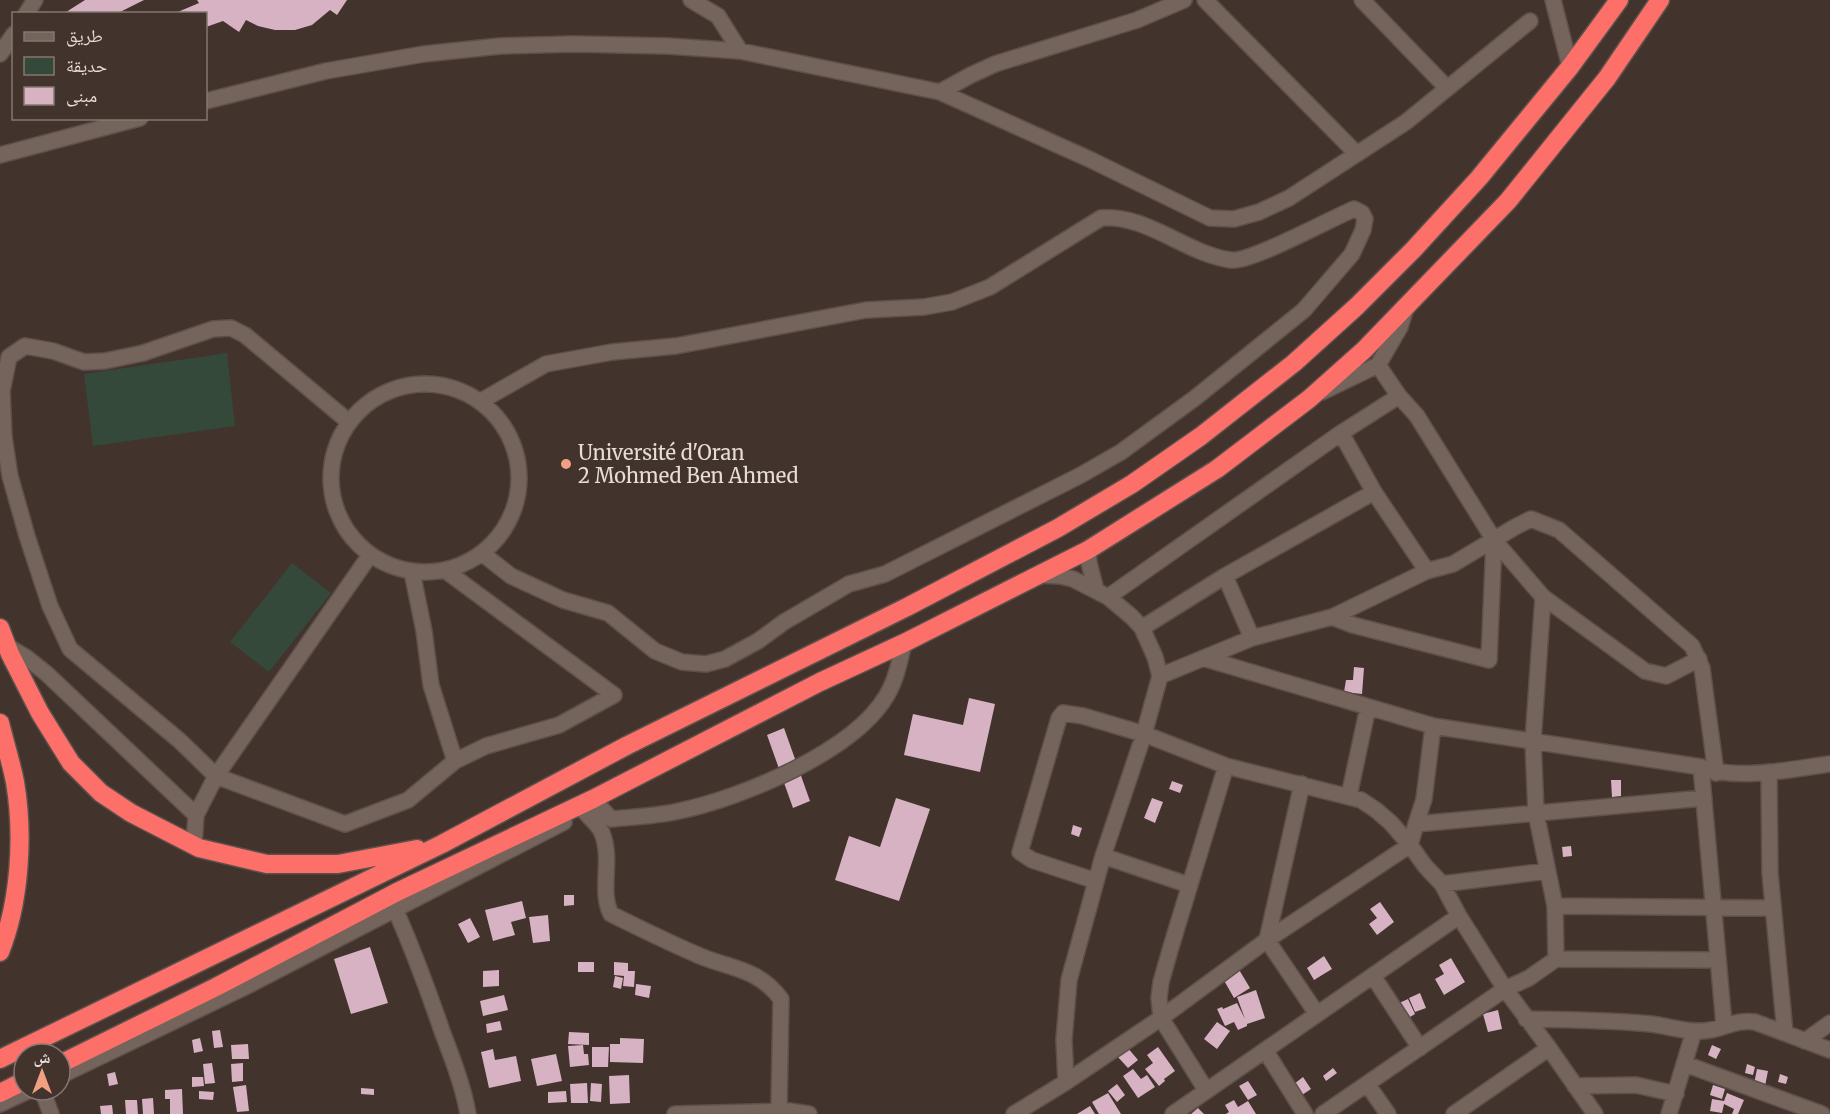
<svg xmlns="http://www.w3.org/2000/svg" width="1830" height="1114" font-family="Merriweather,'Noto Naskh Arabic',serif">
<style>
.green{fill:#35493a}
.building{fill:#d7b2c2}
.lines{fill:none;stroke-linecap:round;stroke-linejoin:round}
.minor-casing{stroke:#5d504b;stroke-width:18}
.highway-casing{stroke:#5d504b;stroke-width:21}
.minor{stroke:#74645c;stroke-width:15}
.highway{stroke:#fd7069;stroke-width:18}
.poi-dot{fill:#f3a082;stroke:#42332c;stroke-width:2}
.labels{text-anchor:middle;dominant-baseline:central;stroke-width:6;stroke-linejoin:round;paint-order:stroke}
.poi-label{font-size:20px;fill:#e6dcd8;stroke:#42332c;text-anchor:start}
</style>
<rect width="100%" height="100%" fill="#42332c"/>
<!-- green -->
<path class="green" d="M227,353L235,426L93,446L84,374Z
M292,563L331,593L269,672L230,642Z"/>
<!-- building -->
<path class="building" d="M85,0H144L116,14H63Z
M197,0H347L337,15L330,10L312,25L295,30H275L258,26L246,20L239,32L223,21L206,27V14H173L199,3Z
M1354,667L1364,668L1362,694L1344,692L1346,680H1353Z
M969,698L995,704L980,772L904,755L913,714L963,725Z
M784,728L810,801L793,808L767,735Z
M1611,780H1621V796L1612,797Z
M1172,781L1183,785L1180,793L1169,789Z
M896,798L930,809L899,901L835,880L849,836L880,847Z
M1152,798L1163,802L1155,823L1144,818Z
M1073,825L1082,828L1079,837L1071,834Z
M1571,846L1572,856L1563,857L1562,847Z
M564,895H574V905L564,906Z
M522,901L526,918L511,922L515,935L493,941L485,910Z
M1380,902L1394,922L1377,935L1369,924L1377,918L1370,909Z
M548,915L550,941L533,943L529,917Z
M470,918L480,937L468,943L458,924Z
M370,947L388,1003L351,1014L334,959Z
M1324,956L1332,969L1314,980L1307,968Z
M1451,958L1465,982L1444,995L1435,979L1444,974L1439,965Z
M578,962H594V972H578Z
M614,962L628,963V971H635L634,987L623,986L624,976L614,975Z
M1238,968L1250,988L1234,998L1222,977Z
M499,970V986L483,987V971Z
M615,976L623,978L621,989L613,987Z
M636,984L651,986L649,998L635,995Z
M1256,990L1265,1018L1247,1024V1026L1238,1030L1234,1022L1225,1026L1217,1009L1222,1007L1223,1009L1237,1003L1245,1019L1237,997Z
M1420,993L1426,1008L1415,1012L1409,998Z
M504,995L508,1010L483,1016L480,1001Z
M1408,999L1415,1014L1405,1020L1397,1004Z
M1498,1010L1502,1029L1488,1032L1483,1014Z
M500,1021L502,1030L487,1033L486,1024Z
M1217,1022L1230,1031L1217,1049L1204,1039Z
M220,1030L223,1047L214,1048L212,1031Z
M569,1032L589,1033V1045L568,1044Z
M200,1038L203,1051L194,1053L192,1040Z
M620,1038L644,1039L643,1063L610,1062V1044H620Z
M248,1044L249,1059H232L231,1045Z
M583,1045L584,1054H588L589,1065L570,1067L568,1046Z
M1712,1045L1721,1049L1716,1059L1708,1055Z
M592,1047H609L608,1067H592Z
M1127,1047L1138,1060L1128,1068L1117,1056Z
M1158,1047L1175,1071L1164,1079L1165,1081L1159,1086L1145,1069L1153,1063L1147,1055Z
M493,1049L495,1060L516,1056L521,1081L489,1088L481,1052Z
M556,1054L562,1081L537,1086L531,1059Z
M212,1063L215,1083L205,1084L203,1064Z
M243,1063V1081L232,1082L231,1064Z
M1747,1064L1755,1067L1753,1075L1745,1073Z
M1333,1068L1337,1073L1326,1081L1323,1076Z
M1133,1069L1141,1079L1147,1075L1155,1087L1138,1098L1123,1076Z
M1757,1069L1768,1071L1765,1086L1754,1084Z
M115,1072L118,1084L109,1086L107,1074Z
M1780,1074L1788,1077L1786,1084L1778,1082Z
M629,1075L630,1103L610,1104L609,1076Z
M192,1077H203L204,1086L192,1087Z
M1303,1077L1311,1089L1302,1095L1294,1084Z
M1248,1081L1257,1095L1248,1100L1239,1086Z
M587,1083L588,1103H571L570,1084Z
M591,1083L602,1084L601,1102L590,1101Z
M1117,1084L1125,1095L1117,1102L1108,1091Z
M246,1085L249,1111L237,1112L233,1087Z
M1713,1085L1725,1089L1722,1099L1710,1095Z
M361,1088L374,1089V1095L361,1094Z
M182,1089L183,1114H170V1099H165V1090Z
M199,1091L214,1092L213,1100L199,1099Z
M566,1091L567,1102L548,1103V1092Z
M1108,1093L1121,1114H1099L1092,1102Z
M1727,1093L1744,1100L1738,1114H1732L1734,1109L1724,1104L1722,1113L1710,1111L1712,1099L1724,1101Z
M153,1098L154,1114H143L142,1099Z
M125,1100H137L138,1114H126Z
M1234,1100L1238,1107L1248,1101L1256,1114H1226L1229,1112L1225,1105Z
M112,1105L113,1114H101L100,1106Z
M1090,1106L1095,1114H1077Z
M1198,1108L1204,1114H1191Z"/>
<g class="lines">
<defs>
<path id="minor" d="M691,0L718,16L740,51
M1205,0L1357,154
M1362,0L1447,88
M1553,0L1570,67
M26,14L35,0
M0,54L14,34
M940,92L971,75L995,64L1137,20L1184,0
M206,101L326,71L424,54L500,46L574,44L668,46L740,51L940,92L1089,159L1210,218L1234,219L1259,212L1289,198L1406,122L1530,21
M0,155L140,118
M331 478a94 94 0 1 1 188 0a94 94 0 1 1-188 0Z
M1322,392L1378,365L1400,327L1406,308
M1399,396L1417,416L1494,540L1543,597L1645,671L1666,676L1699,659
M481,401L546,364L612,352L676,346L866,310L924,307L952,302L990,287L1101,218C1147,214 1186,254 1231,260C1250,263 1330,219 1354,209L1362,213L1365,219L1363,230L1352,254L1304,310L1195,398L1121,452L1081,475L885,574L849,584L784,622L758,641L725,659L706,664L682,662L655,651L608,613L563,600L511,576L483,554
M349,422L245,335L231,328L213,329L143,353L105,361L84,362L53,351L25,346L9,357L2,391L4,437L10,476L27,536L50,606L70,649L180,741L216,776L345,824L408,800L455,761
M1341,433L1374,492L1427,571
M1088,550L1089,563L1096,590
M412,572L424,631L431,685L455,761L486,746L559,725L614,695L446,571
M1037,575L1060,576L1073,579L1108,597L1132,617L1142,628L1155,657L1160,676L1144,734L1103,856L1069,980L1064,1040L1066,1082
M1225,576L1252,638
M1108,597L1341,433L1399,396L1378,365
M1543,597L1533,741L1536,813L1555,906L1556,959
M1332,617L1353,625L1489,660L1494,540
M1142,628L1225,576L1374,492
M7,646L27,658L47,674L196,815
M1203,658L1433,726L1701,767C1738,781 1791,769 1830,764
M1160,676L1252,638L1332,617L1427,571L1453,564L1515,527L1531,519L1559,530L1692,646L1702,668L1716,773
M1701,767L1724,1025
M1769,772L1770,873L1785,1033
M1302,784L1267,940L1317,1014
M1349,796L1368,707
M586,808L593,799L611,819C634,817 657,816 679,811C741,798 854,752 887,695C896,680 900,660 904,643
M584,811C589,817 599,825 602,833C613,859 599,891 611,914C641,929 670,943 700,956C732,969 759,969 781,999L779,1111
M1416,824L1424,799L1433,726
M194,845L196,815L216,776L370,555
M1103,856L1189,885
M1096,881L1032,860L1020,852L1059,718L1063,713L1083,716L1144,734L1226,766L1361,800L1376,810L1391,823L1410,845L1425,866L1442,884L1459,916L1505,989L1549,1048L1595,1114
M1442,884L1547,871
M1555,906L1773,908
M396,911C413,950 428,990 442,1031C452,1058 463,1085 468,1114
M1373,976L1420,1048
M1526,1019C1568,1020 1610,1020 1651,1024C1668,1026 1685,1032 1701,1031C1722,1031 1732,1019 1755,1022L1830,1050
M1805,1041L1830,1023
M1265,1050L1305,1114
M1685,1064L1822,1114
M60,1076L243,988L564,822
M1367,1084L1388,1114
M1575,1086L1636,1085L1676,1094
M42,1090L51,1114
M1206,1090L1161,1018L1159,998L1161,982L1171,947L1226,766
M0,1104L30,1090
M675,1114L789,1111L809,1114
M1014,1114L1066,1082L1161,1018L1267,940L1410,845L1416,824L1704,798
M1173,1114L1459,916
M1323,1114L1505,989L1529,978L1556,959L1717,960
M1454,1114L1549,1048
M1669,1114L1694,1031"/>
<path id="highway" d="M0,628L10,654L40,713L71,763L101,793L131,813L199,848L267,864H338L417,849
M0,723C5,743 11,762 15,782C24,835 20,902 0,952
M0,1059L442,844L628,745L907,607L1058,528L1132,484L1201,436L1294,363L1357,306L1413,250L1479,178L1570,67L1619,0
M60,1064L216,987L397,892L593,799L820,682L904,643L1088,550L1217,469L1309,399L1364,350L1508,201L1607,78L1660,0
M0,1093L24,1081"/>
</defs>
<!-- minor casing -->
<use href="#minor" class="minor-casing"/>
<!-- highway casing -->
<use href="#highway" class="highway-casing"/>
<!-- minor -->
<use href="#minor" class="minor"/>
<!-- highway -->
<use href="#highway" class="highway"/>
</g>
<!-- markers -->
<circle class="poi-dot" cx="566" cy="464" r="6"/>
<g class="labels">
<!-- poi labels -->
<g class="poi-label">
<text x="578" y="452">Université d'Oran<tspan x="578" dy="23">2 Mohmed Ben Ahmed</tspan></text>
</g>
</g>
<!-- legend -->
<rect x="12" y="12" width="195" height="108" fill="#42332c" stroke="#847771" stroke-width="1.5"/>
<rect x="24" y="32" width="30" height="9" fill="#74645c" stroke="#847771" stroke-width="1.5"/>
<text x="66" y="42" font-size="18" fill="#e6dcd8">طريق</text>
<rect x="24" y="57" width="30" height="18" fill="#35493a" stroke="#847771" stroke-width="1.5"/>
<text x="66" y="72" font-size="18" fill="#e6dcd8">حديقة</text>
<rect x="24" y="87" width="30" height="18" fill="#d7b2c2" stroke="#847771" stroke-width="1.5"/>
<text x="66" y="102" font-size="18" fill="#e6dcd8">مبنى</text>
<!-- north arrow -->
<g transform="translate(42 1072)"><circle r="28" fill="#42332c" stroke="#847771" stroke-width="1.5"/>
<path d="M0-4.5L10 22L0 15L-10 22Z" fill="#f3a082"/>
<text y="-9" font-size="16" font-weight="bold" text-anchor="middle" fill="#e6dcd8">ش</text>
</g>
</svg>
